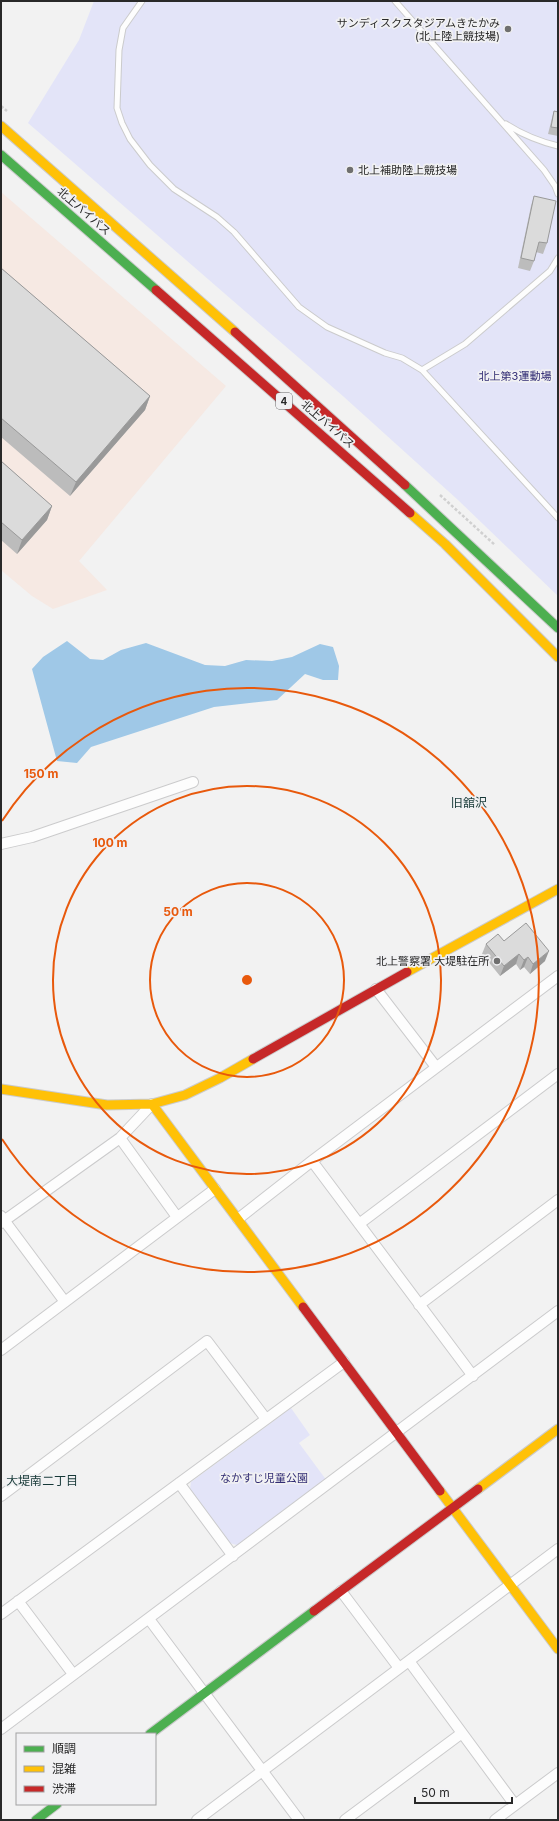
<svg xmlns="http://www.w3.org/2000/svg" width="559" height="1821" font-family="Inter,'Noto Sans JP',sans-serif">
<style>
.industrial{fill:#f6e9e3}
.green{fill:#e3e4f8}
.water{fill:#9fc8e7}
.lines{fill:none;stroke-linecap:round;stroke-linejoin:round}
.lane-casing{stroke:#cbcbcc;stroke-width:7}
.street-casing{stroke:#cbcbcc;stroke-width:12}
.fast-casing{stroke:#cbcbcc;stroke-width:11}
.slow-casing{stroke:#cbcbcc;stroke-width:11}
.jam-casing{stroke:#cbcbcc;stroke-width:11}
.path{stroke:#d0d0d0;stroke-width:2.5;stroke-dasharray:3 2;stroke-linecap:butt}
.lane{stroke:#fdfdfd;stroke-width:5}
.street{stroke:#fdfdfd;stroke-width:10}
.fast{stroke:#4caf50;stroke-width:9}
.slow{stroke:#ffc107;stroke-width:9}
.jam{stroke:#c62828;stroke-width:9}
.wall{fill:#bcbcbc}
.shaded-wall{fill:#999}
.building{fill:#dbdbdb;stroke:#999}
.ring{fill:none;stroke:#e8590c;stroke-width:2}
.poi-dot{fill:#6f6f6f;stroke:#f1f1f3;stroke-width:1.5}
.labels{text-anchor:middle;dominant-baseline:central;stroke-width:3.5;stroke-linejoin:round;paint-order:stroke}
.shield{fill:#f1f1f3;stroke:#656566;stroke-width:1}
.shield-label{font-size:10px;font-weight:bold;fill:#292929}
.poi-label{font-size:11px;fill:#292929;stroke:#f1f1f3;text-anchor:end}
.street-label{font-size:11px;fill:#292929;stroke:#f1f1f3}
.park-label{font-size:11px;fill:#322d74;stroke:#f1f1f3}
.neighbourhood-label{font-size:12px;fill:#173937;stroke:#f1f1f3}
.centre{fill:#e8590c;stroke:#f1f1f3;stroke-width:2}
.ring-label{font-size:12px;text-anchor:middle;font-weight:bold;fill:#e8590c;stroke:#f1f1f3;stroke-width:3.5;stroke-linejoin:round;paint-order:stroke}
</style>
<rect width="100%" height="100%" fill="#f2f2f2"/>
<!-- industrial -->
<path class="industrial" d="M1,192L226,386L79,561L107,590L53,609L32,596L1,570Z"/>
<!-- green -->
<path class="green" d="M94,1H558V596L458,500L344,397L28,123L79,40Z
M291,1408L310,1435L299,1443L327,1481L240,1546L230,1543L190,1489L191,1482Z"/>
<!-- water -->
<path class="water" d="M67,641L90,659L103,660L121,650L146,643L205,665L225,666L246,660L272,661L292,657L320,644L333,647L339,666L338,680H323L305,674L277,700L214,707L91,747L77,763L57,761L32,669L43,657Z"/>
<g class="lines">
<defs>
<path id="lane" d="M142,1L123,28L119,50L117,108L122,123L130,139L150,165L174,189L217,217L234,232L299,307L327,327L385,353L402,358L422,370L558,518
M395,1L544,170L555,186L558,194
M506,124C523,135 538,141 558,146
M422,370L465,344L550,271L558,258"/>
<path id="street" d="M1,844L32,837L193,782
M376,989L436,1067
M120,1138L177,1217
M312,1161L473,1376
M1,1216L65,1302
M238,1219L312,1161L558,976
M1,1223L120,1138L152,1104
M359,1224L558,1074
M419,1305L558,1200
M1,1350L215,1189
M179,1483L233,1556
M1,1496L207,1341L266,1419
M341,1591L399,1668
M18,1601L73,1674
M1,1614L344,1362
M149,1619L299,1820
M409,1661L515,1805
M1,1729L558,1311
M197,1820L558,1549
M345,1820L462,1733
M495,1820L558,1773"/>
<path id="fast" d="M1,155L156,290
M405,485L558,628
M150,1734L314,1611
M36,1820L57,1804"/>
<path id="slow" d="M1,126L235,332
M410,513L445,544L558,657
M407,972L558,889
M1,1089L107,1105L152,1104L185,1095L220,1078L253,1059
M152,1104L303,1307
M478,1489L558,1429
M440,1491L558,1649"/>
<path id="jam" d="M156,290L410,513
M235,332L405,485
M253,1059L407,972
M303,1307L440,1491
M314,1611L478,1489"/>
</defs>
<!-- lane casing -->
<use href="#lane" class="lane-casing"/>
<!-- street casing -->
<use href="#street" class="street-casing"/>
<!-- fast casing -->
<use href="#fast" class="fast-casing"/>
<!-- slow casing -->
<use href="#slow" class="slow-casing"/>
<!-- jam casing -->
<use href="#jam" class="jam-casing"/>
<!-- path -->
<path class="path" d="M1,106L7,111
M440,495L495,545"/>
<!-- lane -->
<use href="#lane" class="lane"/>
<!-- street -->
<use href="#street" class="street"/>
<!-- fast -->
<use href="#fast" class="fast"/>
<!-- slow -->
<use href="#slow" class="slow"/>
<!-- jam -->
<use href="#jam" class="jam"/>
</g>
<!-- wall -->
<path class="wall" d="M554,111L558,112V136L548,134L552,118Z
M534,196L547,243L543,254L536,252L534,261L530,271L518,268L531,206Z
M1,268L150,396L145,410L70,496L1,437Z
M1,461L52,506L47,520L17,554L1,540Z
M504,941L545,961L530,974L524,967L520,970L516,964L500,976L482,954L486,944Z"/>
<!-- shaded-wall -->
<path class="shaded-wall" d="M150,396L145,410L70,496L76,482Z
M52,506L47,520L17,554L22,540Z
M549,951L545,961L530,974L533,964Z
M519,954L516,964L500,976L504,966Z
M528,957L524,967L520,970L524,960Z"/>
<!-- building -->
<path class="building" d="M554,111L558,112V128L551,127Z
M534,196L556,201L547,243L539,242L534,261L521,258Z
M1,268L150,396L76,482L1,418Z
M1,461L52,506L22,540L1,522Z
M526,923L549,951L533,964L528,957L524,960L519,954L504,966L486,944L498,934L504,941Z"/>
<!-- distance rings -->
<g class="ring">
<circle cx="247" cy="980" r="97"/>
<circle cx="247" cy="980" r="194"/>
<path d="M2 821A292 292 0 1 1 2 1139"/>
</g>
<!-- markers -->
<g class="poi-dot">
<circle cx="508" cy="29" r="4"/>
<circle cx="350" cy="170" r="4"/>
<circle cx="497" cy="961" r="4"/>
</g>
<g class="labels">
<!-- shield labels -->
<rect class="shield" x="276" y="393" width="16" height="16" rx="3"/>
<g class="shield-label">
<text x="284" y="401">4</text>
</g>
<!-- poi labels -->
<g class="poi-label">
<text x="500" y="23">サンディスクスタジアムきたかみ<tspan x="500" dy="13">(北上陸上競技場)</tspan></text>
<text x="358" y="170" text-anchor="start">北上補助陸上競技場</text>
<text x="489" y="961">北上警察署 大堤駐在所</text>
</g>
<!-- street labels -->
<g class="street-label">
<text transform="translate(84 211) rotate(41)">北上バイパス</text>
<text transform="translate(328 424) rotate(41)">北上バイパス</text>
</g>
<!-- park labels -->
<g class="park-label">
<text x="515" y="376">北上第3運動場</text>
<text x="264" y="1478">なかすじ児童公園</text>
</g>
<!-- neighbourhood labels -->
<g class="neighbourhood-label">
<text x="469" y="802">旧舘沢</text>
<text x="42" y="1480">大堤南二丁目</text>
</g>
</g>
<circle cx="247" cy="980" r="6" class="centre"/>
<g class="ring-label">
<text x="41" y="778">150 m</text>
<text x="110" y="847">100 m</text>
<text x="178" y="916">50 m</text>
</g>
<!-- border -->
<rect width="559" height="1821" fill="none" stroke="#292929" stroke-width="4"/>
<!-- legend -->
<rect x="16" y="1733" width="140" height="72" fill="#f1f1f3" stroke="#a1a1a2"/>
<rect x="24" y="1746" width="20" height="6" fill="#4caf50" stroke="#a1a1a2"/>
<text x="52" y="1753" font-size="12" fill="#292929">順調</text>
<rect x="24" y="1766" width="20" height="6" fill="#ffc107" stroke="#a1a1a2"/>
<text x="52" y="1773" font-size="12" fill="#292929">混雑</text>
<rect x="24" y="1786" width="20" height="6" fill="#c62828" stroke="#a1a1a2"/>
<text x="52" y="1793" font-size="12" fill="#292929">渋滞</text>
<!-- scale -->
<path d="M415 1797v6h97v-6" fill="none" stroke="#292929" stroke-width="2"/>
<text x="421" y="1797" font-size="12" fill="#292929" stroke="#f1f1f3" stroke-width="3" paint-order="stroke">50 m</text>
</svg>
